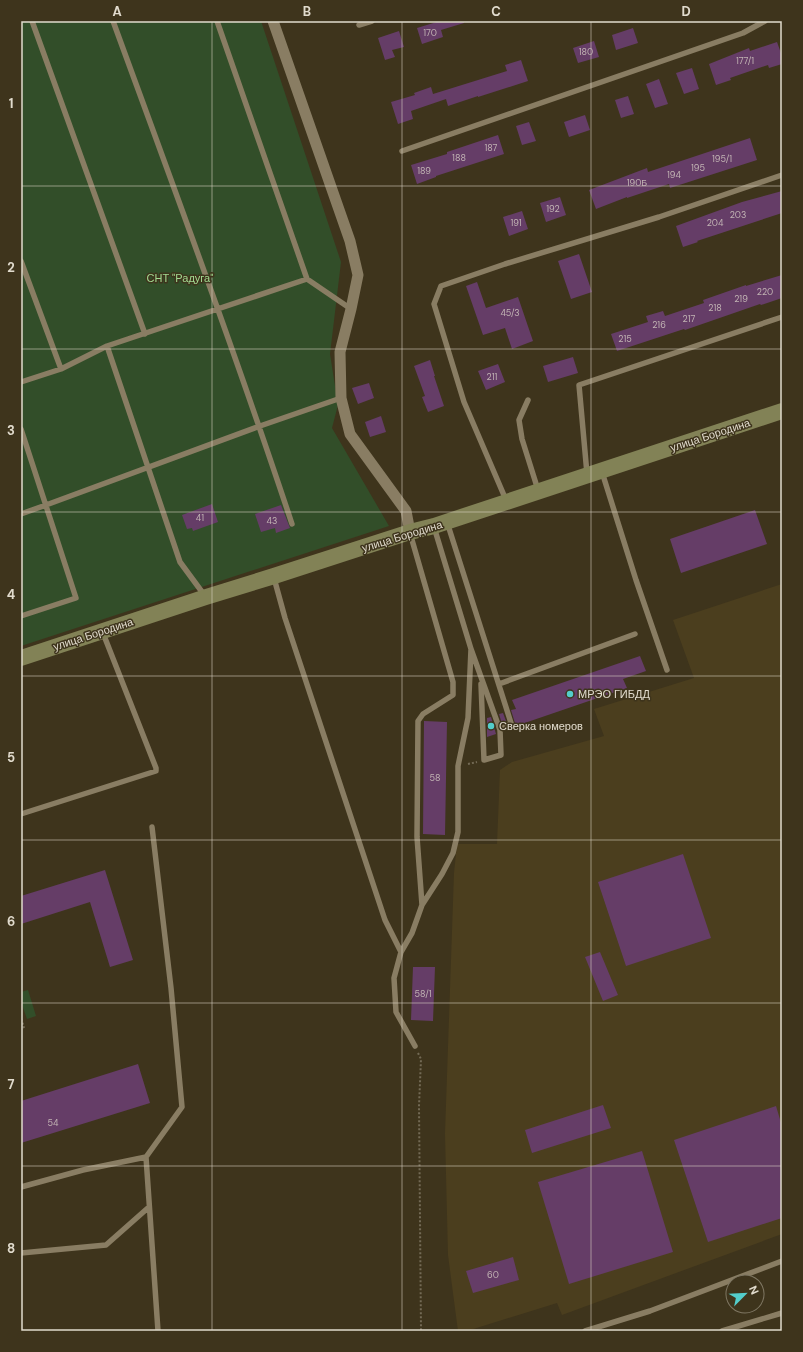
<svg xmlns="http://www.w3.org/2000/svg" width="803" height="1352" font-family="'DM Sans',sans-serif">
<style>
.built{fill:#4b3e1e}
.green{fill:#324e29}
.building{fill:#653d67}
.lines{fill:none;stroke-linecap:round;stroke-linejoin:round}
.path{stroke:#736a55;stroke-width:2;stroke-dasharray:2 2;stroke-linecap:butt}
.lane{stroke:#897d63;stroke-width:5.5}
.street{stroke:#897d63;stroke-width:11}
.secondary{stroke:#828256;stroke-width:16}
.grid{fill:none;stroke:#e1dbcd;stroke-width:1;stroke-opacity:0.55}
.poi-dot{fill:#53cdcb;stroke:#3e341c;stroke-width:1.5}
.labels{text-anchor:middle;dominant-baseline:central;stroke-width:3;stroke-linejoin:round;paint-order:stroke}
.number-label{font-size:9px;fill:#c2b4b4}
.park-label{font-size:11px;fill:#a2da91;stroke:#3e341c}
.street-label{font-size:11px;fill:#e1dbcd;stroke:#3e341c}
.poi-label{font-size:11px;fill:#e1dbcd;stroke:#3e341c;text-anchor:start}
.neatline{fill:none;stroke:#e1dbcd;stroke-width:1.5}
.grid-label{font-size:13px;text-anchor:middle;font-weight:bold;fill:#e1dbcd}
</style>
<rect width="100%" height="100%" fill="#3e341c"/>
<!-- built -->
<path class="built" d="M782,584V1234L562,1315L557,1303L467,1331H458L448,1255L445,1134L454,873L457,844H497L500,770L512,762L604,736L594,709L694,678L673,620Z"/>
<!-- green -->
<path class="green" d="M21,21H261L341,262L330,354L338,405L332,428L389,526L21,646Z
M28,990L36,1016L27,1019L21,1002V992Z"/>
<!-- building -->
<path class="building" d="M440,21H464V23L441,30L443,37L422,44L417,28Z
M633,28L638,43L616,50L612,35Z
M399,31L404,47L392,50L395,57L385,60L378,38Z
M594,41L599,57L578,63L573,48Z
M777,42L782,56V64L769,68L768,65L730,78L731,80L716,85L709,64L749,48L750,51Z
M521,60L528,81L478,97V96L448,106L446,99L411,111L413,119L398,124L391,102L415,95L414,93L431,87L433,94L507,71L505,65Z
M692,68L699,89L684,94L676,73Z
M659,79L668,104L655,108L646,84Z
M628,96L634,114L621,118L615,100Z
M585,115L590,130L569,137L564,122Z
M529,122L536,141L522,145L516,126Z
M498,135L504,154L436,176V177L417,184L411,165L447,154V152Z
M750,138L757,160L670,188L669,184L627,198V197L596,209L589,190L647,168L648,172Z
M782,191V213L697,241L698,242L683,247L676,226L742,202Z
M560,197L566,215L546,222L540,203Z
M522,211L528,229L509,236L503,217Z
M579,254L592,292L571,299L558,261Z
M782,275V298L761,305L760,304L685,330L684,329L617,351L611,334L648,322L646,316L663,311L665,316L704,303L703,300L746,285V286Z
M477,282L486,308L518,297L533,341L512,349L505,328L483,335L466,286Z
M573,357L578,373L548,382L543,366Z
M430,360L435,376H434L444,406L428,412L422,397L425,396L414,366Z
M498,364L505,382L486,390L478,371Z
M369,383L374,398L358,404L352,388Z
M381,416L386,432L370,437L365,422Z
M212,504L218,522L193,531L192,528L187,529L182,515Z
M281,505L290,528L276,533L275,528L261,532L255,514Z
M755,510L767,544L681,573L670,539Z
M640,656L646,671L623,679L627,688L510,728L514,726L515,723L511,710L516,709L512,700Z
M503,713L506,721L502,724L499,714Z
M491,717L496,734L487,737V718Z
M424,721L447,722L445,835L423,834Z
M683,854L711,938L626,966L598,882Z
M105,870L133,960L110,967L90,902L21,924V896Z
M600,952L618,995L603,1001L585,957Z
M413,967H435L433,1021L411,1020Z
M138,1064L150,1103L21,1143V1101Z
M603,1105L611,1128L532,1153L525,1130Z
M776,1106L782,1126V1218L708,1242L674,1140Z
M642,1151L673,1252L569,1284L538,1182Z
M513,1257L519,1280L473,1293L466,1271Z"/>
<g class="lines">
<!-- path -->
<path class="path" d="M468,764L477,762
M21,1019L24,1027L21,1028
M418,1053L421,1059L419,1106L421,1331"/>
<!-- lane -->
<path class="lane" d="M32,21L145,334
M113,21C174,188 236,355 292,524
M217,21L307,279L351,309
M359,25L372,21
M402,151L743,33L765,21
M21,261L61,369
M107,346L180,562L205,596
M21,382L61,369L107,346L307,279
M528,400L519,420L522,439L538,490
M21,429L76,598L21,616
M602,472L636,580L667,670
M587,474L579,385L782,317
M506,500L464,402L434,304L441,286L505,264L659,217L782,175
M21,514L46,505L260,426L341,398
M434,527L471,649L500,730L511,723L447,522
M410,533L453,682V695L423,714L418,721L417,837L422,905L442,874L453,853L458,832V766L468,718L471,649
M274,578L285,618L385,920L401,952L394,978L396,1012L415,1046
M481,684L484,760L501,755L500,730
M499,684L635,634
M21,814L156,771V768L103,633
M152,827L171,988L182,1107L146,1157L158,1331
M401,952L412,933L422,905
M21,1187L83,1170L146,1157
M21,1253L106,1245L149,1207
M585,1331L650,1311L782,1261
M722,1331L782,1313"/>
<!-- street -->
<path class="street" d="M273,21L350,241L358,275L351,309L340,352L341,398L350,434L406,511L410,532"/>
<!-- secondary -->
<path class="secondary" d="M21,658L206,597L274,576L410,532L434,526L782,411"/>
</g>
<!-- grid -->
<path class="grid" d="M212,21V1331M402,21V1331M591,21V1331M21,186H782M21,349H782M21,512H782M21,676H782M21,840H782M21,1003H782M21,1166H782"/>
<!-- markers -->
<g class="poi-dot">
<circle cx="570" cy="694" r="4"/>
<circle cx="491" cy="726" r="4"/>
</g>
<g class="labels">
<!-- number labels -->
<g class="number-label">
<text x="430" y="33">170</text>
<text x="586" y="52">180</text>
<text x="745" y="61">177/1</text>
<text x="491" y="148">187</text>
<text x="459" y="158">188</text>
<text x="722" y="159">195/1</text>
<text x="698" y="168">195</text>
<text x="424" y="171">189</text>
<text x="674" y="175">194</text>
<text x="637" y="183">190Б</text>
<text x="553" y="209">192</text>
<text x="738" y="215">203</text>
<text x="516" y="223">191</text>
<text x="715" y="223">204</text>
<text x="765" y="292">220</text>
<text x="741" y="299">219</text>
<text x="715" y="308">218</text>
<text x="510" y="313">45/3</text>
<text x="689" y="319">217</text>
<text x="659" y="325">216</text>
<text x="625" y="339">215</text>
<text x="492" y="377">211</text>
<text x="200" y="518">41</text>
<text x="272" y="521">43</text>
<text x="435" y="778">58</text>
<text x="423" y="994">58/1</text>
<text x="53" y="1123">54</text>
<text x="493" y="1275">60</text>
</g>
<!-- park labels -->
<g class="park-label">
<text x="180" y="278">СНТ "Радуга"</text>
</g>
<!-- street labels -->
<g class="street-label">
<text transform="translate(710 435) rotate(-18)">улица Бородина</text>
<text transform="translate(402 536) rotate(-17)">улица Бородина</text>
<text transform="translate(93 634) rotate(-18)">улица Бородина</text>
</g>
<!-- poi labels -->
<g class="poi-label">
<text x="578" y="694">МРЭО ГИБДД</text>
<text x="499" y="726">Сверка номеров</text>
</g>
</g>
<!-- border -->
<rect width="803" height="1352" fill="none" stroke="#3e341c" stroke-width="44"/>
<!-- north arrow -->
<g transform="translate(745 1294) rotate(66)"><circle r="19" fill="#3e341c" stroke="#7f7763"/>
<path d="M0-3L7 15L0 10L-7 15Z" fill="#53cdcb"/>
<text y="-6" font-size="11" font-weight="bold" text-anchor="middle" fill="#e1dbcd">N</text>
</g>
<rect x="22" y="22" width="759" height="1308" class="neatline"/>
<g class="grid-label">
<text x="117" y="16">A</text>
<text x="307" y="16">B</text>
<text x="496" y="16">C</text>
<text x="686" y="16">D</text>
<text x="11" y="108">1</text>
<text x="11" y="272">2</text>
<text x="11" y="435">3</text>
<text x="11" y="599">4</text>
<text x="11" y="762">5</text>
<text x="11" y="926">6</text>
<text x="11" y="1089">7</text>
<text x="11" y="1253">8</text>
</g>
</svg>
